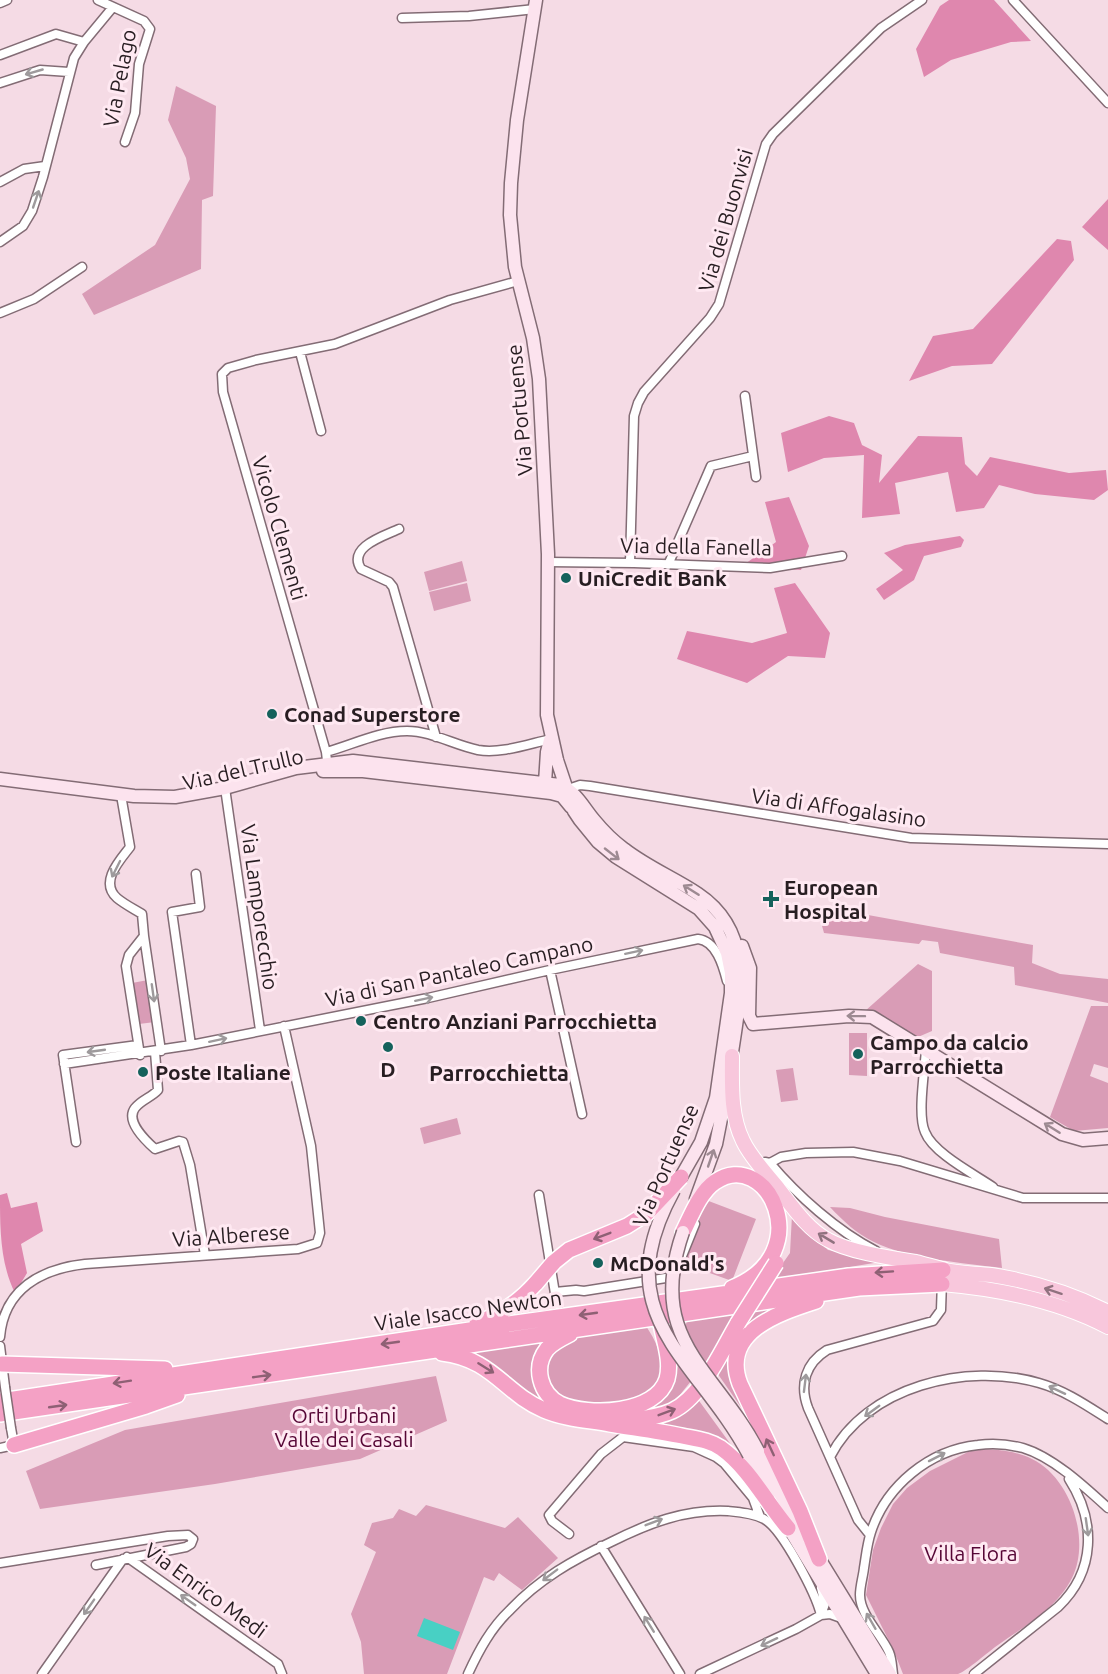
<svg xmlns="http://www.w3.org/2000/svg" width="1108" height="1674" font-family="Ubuntu,sans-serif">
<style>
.green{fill:#d99cb6}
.forest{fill:#df87ae}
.water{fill:#48d0c4}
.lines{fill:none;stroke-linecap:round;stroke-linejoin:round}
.street-casing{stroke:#836c75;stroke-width:11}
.secondary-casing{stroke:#836c75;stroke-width:15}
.primary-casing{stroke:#fff;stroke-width:16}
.highway-casing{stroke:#fff;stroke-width:18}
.street{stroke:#fff;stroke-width:8}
.secondary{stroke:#fce3ee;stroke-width:12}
.primary{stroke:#f8c7dc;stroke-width:14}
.highway{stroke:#f4a1c5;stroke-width:15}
.street-bridge-casing{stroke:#836c75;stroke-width:11;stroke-linecap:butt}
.secondary-bridge-casing{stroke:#836c75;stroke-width:15;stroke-linecap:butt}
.highway-bridge-casing{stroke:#fff;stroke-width:18;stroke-linecap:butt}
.street-bridge{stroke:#fff;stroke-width:8}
.secondary-bridge{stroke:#fce3ee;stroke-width:12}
.highway-bridge{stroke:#f4a1c5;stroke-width:15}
.oneway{stroke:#9e9a9c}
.oneway2{stroke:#9d8a92}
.oneway3{stroke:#8e6074}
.oneway4{stroke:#90727f}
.poi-dot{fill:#15625c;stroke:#ffe9f2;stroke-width:2}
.labels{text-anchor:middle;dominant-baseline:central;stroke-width:6;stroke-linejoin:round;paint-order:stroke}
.street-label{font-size:21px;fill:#281e22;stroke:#ffe9f2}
.poi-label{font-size:21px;font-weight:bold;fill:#281e22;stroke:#ffe9f2;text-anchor:start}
.park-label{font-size:21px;fill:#560635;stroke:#ffe9f2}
.neighbourhood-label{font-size:22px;font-weight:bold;fill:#281e22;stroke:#ffe9f2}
</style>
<rect width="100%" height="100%" fill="#f5dbe5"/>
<!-- green -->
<path class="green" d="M176,86L216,106L213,196L202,200L201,269L94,315L82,294L155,245L190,179L186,158L168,120Z
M462,561L467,581L429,591L424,572Z
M467,583L471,601L434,611L429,592Z
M835,909L1033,945L1032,963L1060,974L1108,979V1003L1015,985L1014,967L940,953L938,942L922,940L919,944L824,933L819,915Z
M918,964L932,971V1031L918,1037L865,1011Z
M148,980L155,1022L139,1024L132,983Z
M1091,1006H1108V1068L1094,1064L1090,1076L1108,1083V1128L1074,1131L1050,1117Z
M849,1033H867V1076L849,1075Z
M793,1068L798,1100L781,1102L776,1070Z
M457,1118L461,1134L424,1144L420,1128Z
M706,1200L756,1219L732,1281L682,1263Z
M830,1207L850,1208L885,1217L999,1239L1002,1268C964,1263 908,1259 874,1242C856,1233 843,1221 830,1207Z
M792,1215L828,1250L886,1261L771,1280L790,1253Z
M801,1300L770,1310L741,1340L731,1373L750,1420L715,1370L755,1309Z
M738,1311L715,1351L671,1406L626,1417L597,1418L540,1405L459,1351L548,1341L538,1352L531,1372L539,1395L558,1409L624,1413L672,1384L687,1320Z
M646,1326C660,1347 665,1363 658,1388C647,1393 635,1401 623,1405C597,1413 569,1403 547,1389C545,1384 541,1376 541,1371C543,1331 618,1329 646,1326Z
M436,1376L447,1421L360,1459L215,1484L40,1509L26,1471L125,1430Z
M697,1398L745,1464L633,1424Z
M974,1449C995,1449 1013,1450 1032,1459C1071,1478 1091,1540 1072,1578C1057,1608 1025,1626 998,1645C989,1651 967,1671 958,1674C949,1674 914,1674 903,1674L894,1651L866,1595L873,1550L881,1528L893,1504L907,1488L930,1471Z
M426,1505L505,1528L518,1517L558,1558L522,1590L499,1573L494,1581L484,1577L447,1674H364L361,1642L351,1614L376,1552L364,1545L372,1523L393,1518L399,1509L416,1516Z"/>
<!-- forest -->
<path class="forest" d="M949,0H994L1031,41L1011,42L951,60L924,77L916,49L940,6Z
M1108,199V250L1082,227Z
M1057,239L1071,241L1074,260L992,364L952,366L909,381L933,336L973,329Z
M829,416L854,423L862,445L882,455L879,483L918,436L962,437L965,464L977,476L990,457L1069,473L1106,470L1108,490L1094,500L1035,494L999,485L984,508L956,512L948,472L895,483L900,514L862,518L864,455L824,458L788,472L781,433Z
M789,497L809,546L801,570L742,566L776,542L765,502Z
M960,536L964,540L961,547L924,556L914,580L884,600L876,589L903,570L884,553L905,545Z
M795,583L830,633L825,658L788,656L747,683L677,659L687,631L752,643L787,633L774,588Z
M7,1193L11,1208L37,1202L43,1231L21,1244L27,1273L15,1293C0,1263 0,1228 0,1195Z"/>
<!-- water -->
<path class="water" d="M424,1618L460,1632L453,1650L417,1636Z"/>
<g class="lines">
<defs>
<path id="street" d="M98,0L144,21L150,29L139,64L135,113L125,142
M1013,0L1108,103
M0,3L7,0
M402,18L469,16L535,9
M0,55L56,34L84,42
M0,83L40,70L69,72
M0,182L24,169L45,166
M0,242L23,226L32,211L43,177L74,58L84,42L113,7
M0,313L34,299L82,267
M300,352L321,431
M745,396L756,477
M399,529C384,536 347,547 361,569L389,582L393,587L436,737
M548,562L634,563L770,568L842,556
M630,563L634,416L638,403L644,392L710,318L719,304L766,144L773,134L881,28L922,0
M668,565L711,466L753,456
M326,752C352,745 379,731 407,731C431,731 454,745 478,750C501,754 528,744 551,739
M328,769L326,752L223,392L222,374L228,368L256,360L335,344L450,300L518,281
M225,788L260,1030
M568,789L580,785L590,786L911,838L1108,844
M121,795L130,847C120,860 99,882 117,898C124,904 134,909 142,914L144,936L129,955L126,966L140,1055
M144,936L161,1051
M550,970L582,1114
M191,1045L172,912L200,907L196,874
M926,1049C925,1069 917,1115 925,1132C933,1153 974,1174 993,1187
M155,1052L158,1090C152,1097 141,1100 135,1108C125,1121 146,1141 155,1149L179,1141L183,1142L190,1165L205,1255
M64,1064L191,1045L428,998L550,970L698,939C716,941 723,965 727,981
M76,1142L63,1055L138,1045
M765,1162L770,1163C797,1195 837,1231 876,1251
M770,1163L781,1157L806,1153L853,1152L900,1161L1023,1198H1108
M539,1195L559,1318
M682,1256L695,1224
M555,1292L576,1290L584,1291L672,1277L675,1274
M0,1337C4,1289 41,1269 85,1264L298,1249L317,1243L320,1233L311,1146L284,1026
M0,1346L5,1387
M0,1448L14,1445L11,1428
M830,1457C866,1386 967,1362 1039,1383C1064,1390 1086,1405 1108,1419
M569,1534L552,1521L549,1515L601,1454L623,1437L694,1447L716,1457L724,1463L753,1498L760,1517
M870,1535L858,1520L808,1408C799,1384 806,1363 827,1350L933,1321L941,1310L942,1281
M601,1546L680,1674
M127,1557L278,1664L282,1674
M0,1563L168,1536L188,1535L193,1539L191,1544L186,1547L96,1565
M821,1588L825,1604L821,1615L830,1614L844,1619
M42,1674L123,1559
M468,1674C479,1650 491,1628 510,1610C539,1579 573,1560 611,1542C649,1523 685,1509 728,1511C739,1512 753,1513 764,1519C782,1528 816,1594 821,1615L796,1629L700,1674
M893,1674C892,1667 892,1659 889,1652C881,1634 860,1615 860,1595C860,1586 863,1577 864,1568C866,1556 867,1544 871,1532C886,1486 929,1450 978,1445C993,1443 1008,1444 1023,1448C1053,1457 1085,1487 1108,1508
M974,1674L1058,1607C1096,1571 1096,1521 1069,1479"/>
<path id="secondary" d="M536,0L517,120L511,183L510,215L515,267L533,338L539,379L548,554L547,715L557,760L574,811L580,820L598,842L616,857L699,909L715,927L727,953L731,973V993L716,1098L701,1142L681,1177
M323,771H363L551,793L562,796L571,807
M0,779L134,796L175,797L225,788L296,768L353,761L560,785C577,793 583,807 594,820C603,831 613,841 624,849C647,867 674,878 698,894C759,935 738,1005 730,1066
M545,783L547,752L550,740
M742,946L750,968L749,1016L753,1024L849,1016L872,1017L1062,1134L1083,1140L1108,1138
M696,1199L716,1144L728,1083
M758,1451L779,1492L804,1535
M749,1455L769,1494
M785,1522L877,1674
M815,1552L890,1674"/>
<path id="primary" d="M732,1056C732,1084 730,1115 743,1141C751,1158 766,1173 778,1188C792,1206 807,1229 828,1240C849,1252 891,1258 916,1262C925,1264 933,1267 942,1269C957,1274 975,1273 991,1275C1030,1281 1073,1294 1108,1312
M942,1284C1000,1289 1057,1300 1108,1327"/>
<path id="highway" d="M683,1232C691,1216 700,1192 715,1182C766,1146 820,1253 732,1288
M816,1301C779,1313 720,1332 740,1384L800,1511L819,1559
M477,1323C501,1315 519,1302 536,1283
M570,1334C562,1338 553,1342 547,1349C533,1367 540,1394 560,1404C589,1417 656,1414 667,1379C672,1361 664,1341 661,1324
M442,1353C493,1359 504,1393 544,1410C565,1419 588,1420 610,1424C634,1428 658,1431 682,1436C696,1439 709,1440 721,1448C749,1468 766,1502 788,1528
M2,1364L165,1369
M0,1401L516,1323L849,1276L943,1270
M0,1414L859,1288L942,1284
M622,1422C638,1419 657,1418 672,1411C701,1398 722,1350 738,1323
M14,1445L146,1406L177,1395"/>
</defs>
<!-- street casing -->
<use href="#street" class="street-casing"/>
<!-- secondary casing -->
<use href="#secondary" class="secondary-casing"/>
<!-- primary casing -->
<use href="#primary" class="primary-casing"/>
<!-- highway casing -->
<use href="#highway" class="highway-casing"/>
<!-- street -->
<use href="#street" class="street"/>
<!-- secondary -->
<use href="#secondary" class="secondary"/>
<!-- primary -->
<use href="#primary" class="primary"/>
<!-- highway -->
<use href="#highway" class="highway"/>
<defs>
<path id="street-bridge" d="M5,1387L11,1428"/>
<path id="secondary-bridge" d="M674,1190C604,1317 696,1356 749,1455
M683,1232C645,1341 715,1368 758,1451"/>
<path id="highway-bridge" d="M536,1283L554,1262L569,1250L627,1226L646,1214L681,1177
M738,1323L776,1263"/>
</defs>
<!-- street-bridge casing -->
<use href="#street-bridge" class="street-bridge-casing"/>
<!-- secondary-bridge casing -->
<use href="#secondary-bridge" class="secondary-bridge-casing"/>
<!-- highway-bridge casing -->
<use href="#highway-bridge" class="highway-bridge-casing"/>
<!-- street-bridge -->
<use href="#street-bridge" class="street-bridge"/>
<!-- secondary-bridge -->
<use href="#secondary-bridge" class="secondary-bridge"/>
<!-- highway-bridge -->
<use href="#highway-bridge" class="highway-bridge"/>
</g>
<!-- one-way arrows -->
<defs><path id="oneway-shaft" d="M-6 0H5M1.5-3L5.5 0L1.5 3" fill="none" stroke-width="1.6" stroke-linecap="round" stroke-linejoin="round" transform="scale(1.5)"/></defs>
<g class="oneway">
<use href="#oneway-shaft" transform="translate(34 72) rotate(164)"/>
<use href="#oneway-shaft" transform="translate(36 199) rotate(-71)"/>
<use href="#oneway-shaft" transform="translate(116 869) rotate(117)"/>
<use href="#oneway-shaft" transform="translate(634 952) rotate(-12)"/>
<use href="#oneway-shaft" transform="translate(153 993) rotate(82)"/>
<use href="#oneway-shaft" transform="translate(424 999) rotate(-12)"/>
<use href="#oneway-shaft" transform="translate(218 1040) rotate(-12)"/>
<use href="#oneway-shaft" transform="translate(96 1051) rotate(172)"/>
<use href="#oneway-shaft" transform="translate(805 1383) rotate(-83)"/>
<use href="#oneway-shaft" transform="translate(1057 1390) rotate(-155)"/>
<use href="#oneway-shaft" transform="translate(872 1411) rotate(144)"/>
<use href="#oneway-shaft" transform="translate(937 1457) rotate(-27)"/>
<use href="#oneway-shaft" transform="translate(654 1522) rotate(-21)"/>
<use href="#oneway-shaft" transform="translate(1087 1527) rotate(82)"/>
<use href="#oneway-shaft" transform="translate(550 1575) rotate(143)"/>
<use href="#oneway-shaft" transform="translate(188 1600) rotate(-145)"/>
<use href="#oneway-shaft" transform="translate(89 1607) rotate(125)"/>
<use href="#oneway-shaft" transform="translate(871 1621) rotate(-120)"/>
<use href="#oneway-shaft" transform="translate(649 1624) rotate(-122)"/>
<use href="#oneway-shaft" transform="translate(769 1642) rotate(155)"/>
</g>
<g class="oneway2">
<use href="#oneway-shaft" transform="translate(612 854) rotate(38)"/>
<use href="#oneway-shaft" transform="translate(691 890) rotate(-148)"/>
<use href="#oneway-shaft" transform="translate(856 1016) rotate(-179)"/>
<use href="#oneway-shaft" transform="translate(1052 1128) rotate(-148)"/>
<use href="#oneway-shaft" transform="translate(711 1158) rotate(-71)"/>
</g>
<g class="oneway3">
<use href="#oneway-shaft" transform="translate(602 1236) rotate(159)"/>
<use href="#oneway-shaft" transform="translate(884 1272) rotate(176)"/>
<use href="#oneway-shaft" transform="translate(588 1314) rotate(172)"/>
<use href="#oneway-shaft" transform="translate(390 1343) rotate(172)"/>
<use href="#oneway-shaft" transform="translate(486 1368) rotate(32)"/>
<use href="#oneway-shaft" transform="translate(262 1376) rotate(-8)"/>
<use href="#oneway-shaft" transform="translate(122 1382) rotate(171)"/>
<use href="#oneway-shaft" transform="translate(58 1406) rotate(-8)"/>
<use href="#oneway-shaft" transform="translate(667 1412) rotate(-21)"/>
<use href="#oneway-shaft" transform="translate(770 1447) rotate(-115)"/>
</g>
<g class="oneway4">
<use href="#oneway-shaft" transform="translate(826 1238) rotate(-149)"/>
<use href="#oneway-shaft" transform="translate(1053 1291) rotate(-162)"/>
</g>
<!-- markers -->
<g class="poi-dot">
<circle cx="566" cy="578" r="6"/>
<circle cx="272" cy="714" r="6"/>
<path d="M768 890h6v6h6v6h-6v6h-6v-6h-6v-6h6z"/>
<circle cx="361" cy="1021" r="6"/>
<circle cx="388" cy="1047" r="6"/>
<circle cx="858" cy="1054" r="6"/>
<circle cx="143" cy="1072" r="6"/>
<circle cx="598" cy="1263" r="6"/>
</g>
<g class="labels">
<!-- street labels -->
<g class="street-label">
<text transform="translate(119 78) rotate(-79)">Via Pelago</text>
<text transform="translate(725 220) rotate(-74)">Via dei Buonvisi</text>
<text transform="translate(519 410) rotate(-95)">Via Portuense</text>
<text transform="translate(280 528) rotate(74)">Vicolo Clementi</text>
<text transform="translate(696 546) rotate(1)">Via della Fanella</text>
<text transform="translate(243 769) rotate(-13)">Via del Trullo</text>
<text transform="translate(839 807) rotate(8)">Via di Affogalasino</text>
<text transform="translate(260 907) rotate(82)">Via Lamporecchio</text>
<text transform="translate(459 971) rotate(-12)">Via di San Pantaleo Campano</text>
<text transform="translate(665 1165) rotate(-66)">Via Portuense</text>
<text transform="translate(231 1235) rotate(-4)">Via Alberese</text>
<text transform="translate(468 1310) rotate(-8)">Viale Isacco Newton</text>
<text transform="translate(206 1590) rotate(36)">Via Enrico Medi</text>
</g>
<!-- poi labels -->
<g class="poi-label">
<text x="578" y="578">UniCredit Bank</text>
<text x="284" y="714">Conad Superstore</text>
<text x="784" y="887">European<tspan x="784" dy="24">Hospital</tspan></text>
<text x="373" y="1021">Centro Anziani Parrocchietta</text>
<text x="870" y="1042">Campo da calcio<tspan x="870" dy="24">Parrocchietta</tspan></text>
<text x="388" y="1069" text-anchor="middle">D</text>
<text x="155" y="1072">Poste Italiane</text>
<text x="610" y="1263">McDonald's</text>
</g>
<!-- park labels -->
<g class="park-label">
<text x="344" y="1415">Orti Urbani<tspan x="344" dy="24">Valle dei Casali</tspan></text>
<text x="971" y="1553">Villa Flora</text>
</g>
<!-- neighbourhood labels -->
<g class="neighbourhood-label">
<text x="499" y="1072">Parrocchietta</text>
</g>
</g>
</svg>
